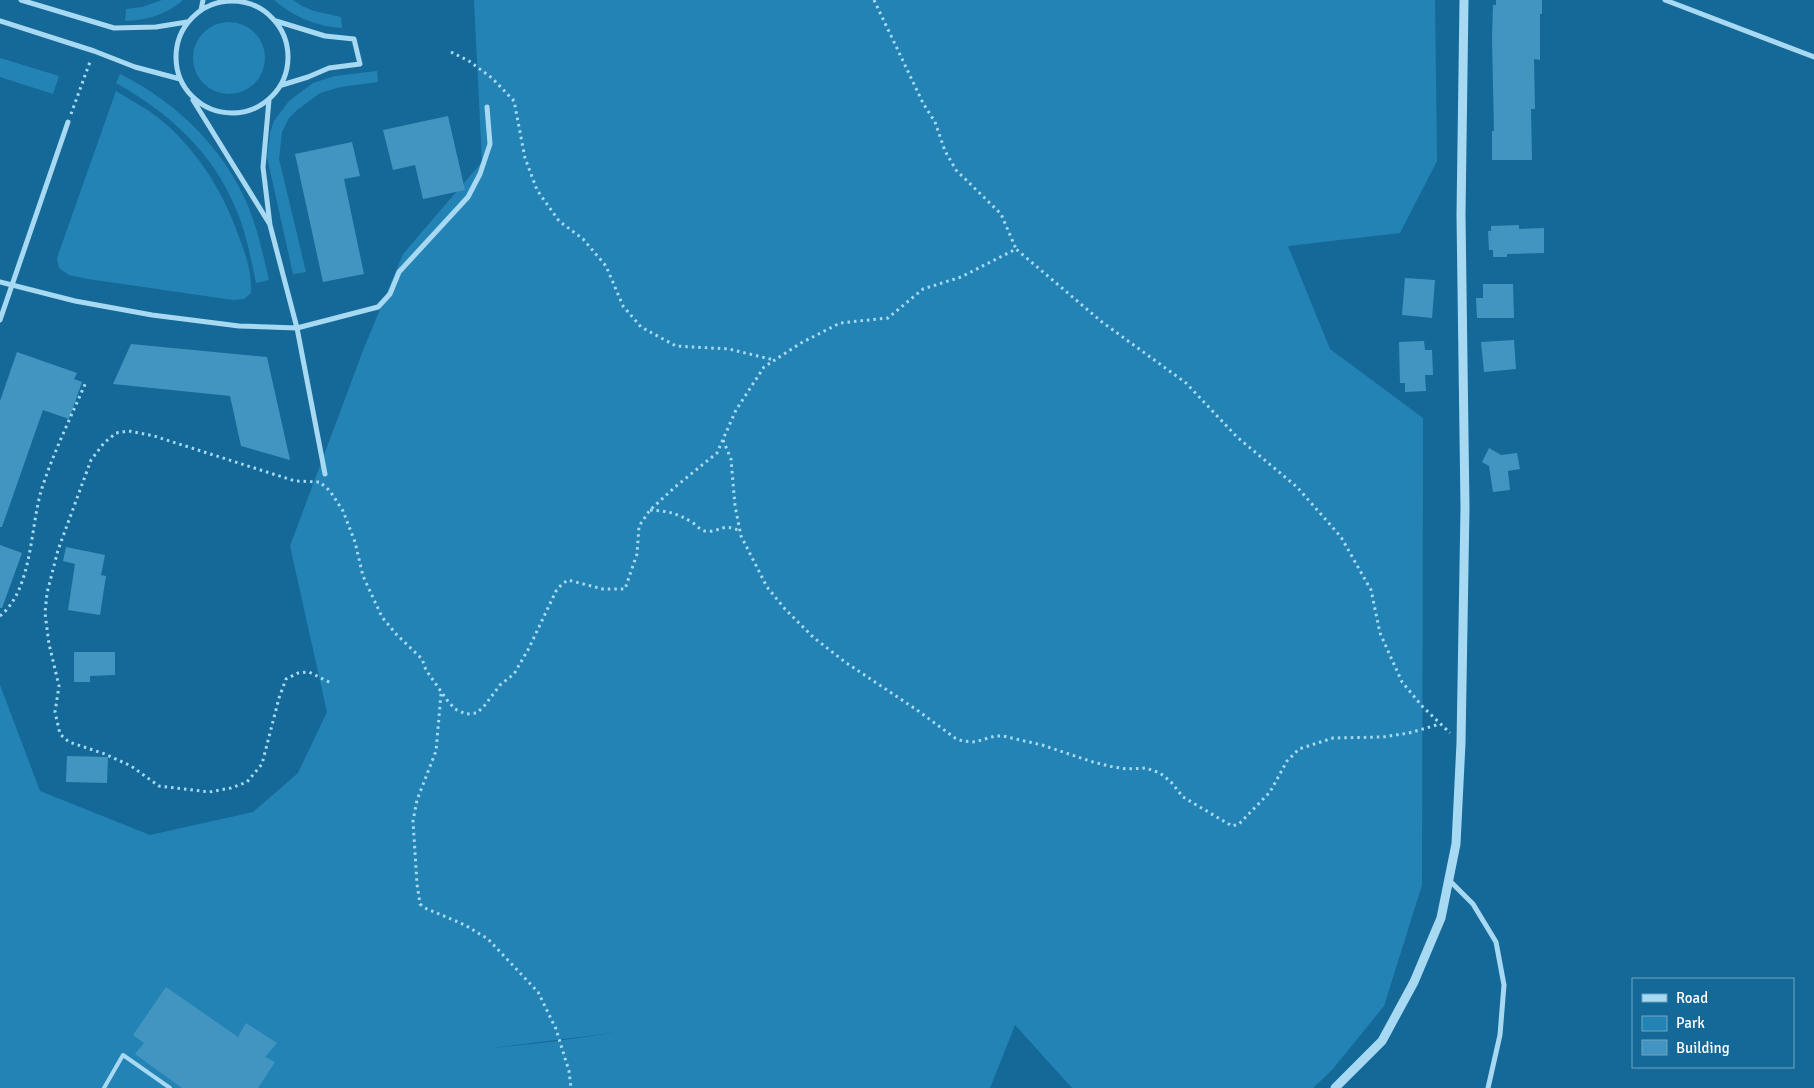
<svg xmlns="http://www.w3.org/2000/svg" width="1814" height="1088" font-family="Signika,sans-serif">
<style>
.green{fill:#2483b5;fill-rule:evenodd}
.building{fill:#4295c1}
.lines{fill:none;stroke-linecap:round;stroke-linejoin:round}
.path{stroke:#a7d9f2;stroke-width:3;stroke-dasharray:2.5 4;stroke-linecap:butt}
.service{stroke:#a7d9f2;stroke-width:4}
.minor{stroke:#a7d9f2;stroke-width:5}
.tertiary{stroke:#a7d9f2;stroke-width:9}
</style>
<rect width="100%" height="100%" fill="#156998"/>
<!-- green -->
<path class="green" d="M162,0H183C165,15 148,20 125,21L126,9L142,7Z
M274,0H293L302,6L314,11L341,17L342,28C315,26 294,17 274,0Z
M474,0H1435L1437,161L1400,233L1288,246L1330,349L1423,418L1422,885L1384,1006L1332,1070L1313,1088H1072L1015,1025L990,1088H0V685L40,791L150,835L253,812L298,773L327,712L290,546L364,348L403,254L482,162ZM612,1033L550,1042L493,1048Z
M193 58a36 36 0 1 1 72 0a36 36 0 1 1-72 0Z
M0,58L59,76L53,94L0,77Z
M377,71L378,82L340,87L320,93L297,110L289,118L282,132L279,159L306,272L293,274L267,157L270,133L274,121L289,101L313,83L335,76Z
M120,74C176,102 224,148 248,206C258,230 263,255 269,280L256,283C251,258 246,232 236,209C213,152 168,112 116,83Z
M116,91C127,98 138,104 149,111C192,141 222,188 239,237C246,255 252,274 251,293L244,299L233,300L88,279L69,275L59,268L57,258Z"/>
<!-- building -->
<path class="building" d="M1496,0H1542V14H1540V60L1534,59L1535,109H1531L1532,160H1492V131H1494L1492,39L1493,5H1496Z
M448,116L465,190L423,199L415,165L393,170L383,130Z
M352,142L360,176L344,179L364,274L323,282L295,154Z
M1519,225V229L1544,228V253L1507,254V257H1493V250H1489L1488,231H1491V226Z
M1405,278L1435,280L1432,318L1402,315Z
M1483,284H1513L1514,318H1477L1476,298H1483Z
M1514,340L1516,369L1484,372L1481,342Z
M1424,341L1425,350H1432L1433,375H1425L1426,391L1405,392V383H1400L1399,342Z
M131,344L267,357L290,460L241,446L230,396L113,384Z
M17,352L77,373L74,379L82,382L69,419L43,410L2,527H0V401Z
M1489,448L1501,455L1517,453L1520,469L1508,471L1510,490L1493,492L1489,466L1482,462Z
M0,545L22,553L2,608H0Z
M66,547L105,555L101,575L106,576L100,615L68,610L75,564L63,561Z
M74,652H115V675L90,676V682H74Z
M67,756L108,757L107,783L66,782Z
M166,987L238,1037L246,1023L277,1043L265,1057L275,1062L258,1088H182L135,1054L144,1043L133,1035Z"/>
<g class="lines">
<!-- path -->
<path class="path" d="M874,0L923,103L935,122L945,151L956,170L1001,214L1016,249
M451,52L469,61L492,78L514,101L525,158L537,190L559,221L583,239L606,266L623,306L641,327L676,346L729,349L774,360
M71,114L91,59
M723,440L731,459L735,506L741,536L767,587L785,609L813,637L845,662L917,710L955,738L962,741L975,742L995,736H1003L1042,745L1093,762L1113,767L1127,769L1146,768L1160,773L1165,777L1171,782L1183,797L1232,826L1239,824L1270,792L1287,761L1299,749L1333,738L1383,737L1409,733L1440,724
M319,482L295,481L154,436L129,431L116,433L104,443L91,460L58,550L47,593L45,613L49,644L59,686L55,712L60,734L69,742L105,754L131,766L159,786L209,792L231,788L247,782L262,764L279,698L286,679L298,673L309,672L331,683
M322,484L330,491L343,511L355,542L363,576L382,617L397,635L422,659L426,670L447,700L455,709L466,714L477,713L485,705L500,685L514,674L529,648L556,591L562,584L568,580L603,589H625L637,554L639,526L650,510L675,487L717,453L736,410L764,367L801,343L840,323L888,318L923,289L961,277L1016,249L1102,322L1186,383L1237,437L1297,487L1341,537L1371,590L1380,633L1402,682L1422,706L1450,733
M650,510C668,511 676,513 692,522C696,525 700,530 705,531C720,533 722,522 740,531
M0,616C33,589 30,526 42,488C54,451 71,417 86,382
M441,694L436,751L417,800L413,821L417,884L420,904L425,908L465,925L488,939L538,992L556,1029L569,1071L571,1088"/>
<!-- service -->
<path class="service" d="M104,1088L123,1055L170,1088"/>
<!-- minor -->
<path class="minor" d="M21,0L114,28L156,27L187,22
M1665,0L1814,57
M176 57a56 56 0 1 1 112 0a56 56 0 1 1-112 0Z
M201,10L203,0
M0,21L94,51L135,67L180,79
M276,21L325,36L354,39L360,64L329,68L308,77L282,85
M193,100L269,223
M269,100L263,167L270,225L297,328L325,474
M0,282L75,301L152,315L239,326L297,328L378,307L390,294L399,272L468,197L480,174L490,144L487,107
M0,320L68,122
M1449,880L1473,904L1496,942L1504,985L1500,1035L1488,1088"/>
<!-- tertiary -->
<path class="tertiary" d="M1335,1088L1382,1041L1414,982L1441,918L1456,844L1461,743L1465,508L1461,215L1464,0"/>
</g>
<!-- legend -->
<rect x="1632" y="978" width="162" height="90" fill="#156998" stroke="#73a5c1"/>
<rect x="1642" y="994" width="25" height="8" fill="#a7d9f2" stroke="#73a5c1"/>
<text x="1676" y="1003" font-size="15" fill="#ffffff">Road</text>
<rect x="1642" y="1016" width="25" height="15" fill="#2483b5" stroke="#73a5c1"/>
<text x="1676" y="1028" font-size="15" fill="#ffffff">Park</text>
<rect x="1642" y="1040" width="25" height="15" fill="#4295c1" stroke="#73a5c1"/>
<text x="1676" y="1053" font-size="15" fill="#ffffff">Building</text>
</svg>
